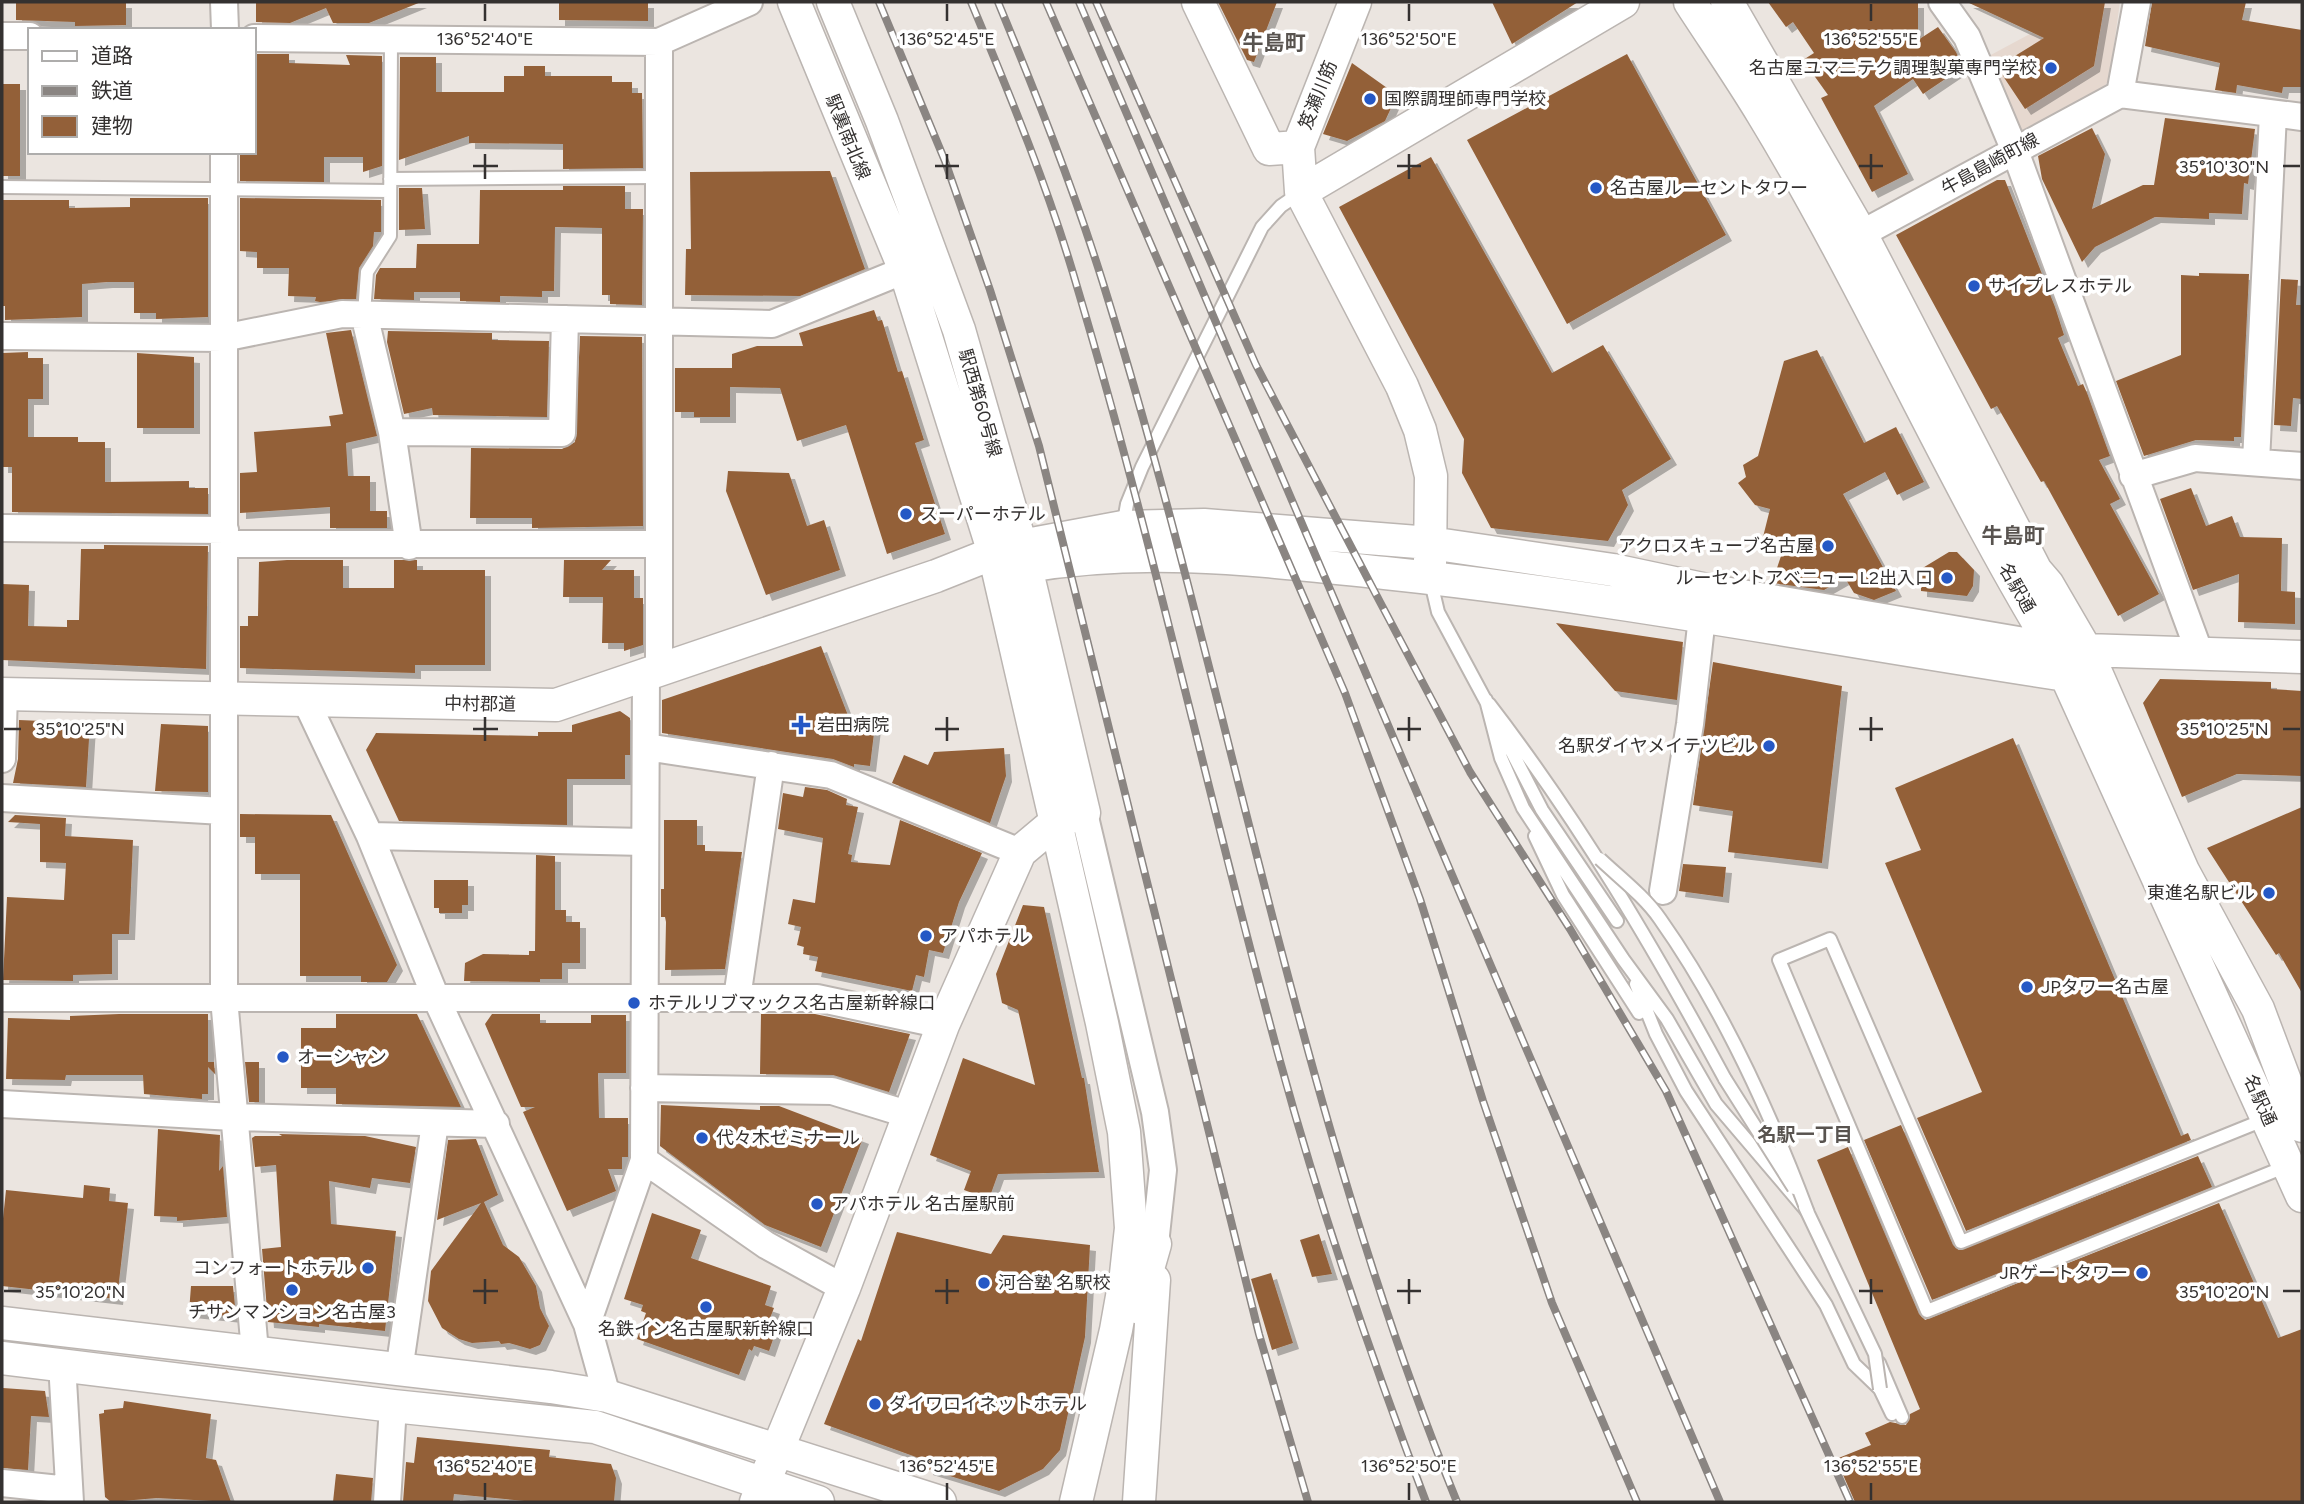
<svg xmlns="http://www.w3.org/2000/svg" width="2304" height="1504" font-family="Figtree,'Noto Sans JP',sans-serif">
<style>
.built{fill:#e6d8cf}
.building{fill:#936039;filter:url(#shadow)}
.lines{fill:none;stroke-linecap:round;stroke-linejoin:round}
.service-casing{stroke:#bbb5b1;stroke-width:16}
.minor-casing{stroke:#bbb5b1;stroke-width:30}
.tertiary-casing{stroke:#bbb5b1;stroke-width:35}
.service{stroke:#fff;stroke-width:12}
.minor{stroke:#fff;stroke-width:26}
.tertiary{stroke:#fff;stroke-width:32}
.rail-casing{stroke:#8a8582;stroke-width:8}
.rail{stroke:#fff;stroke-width:5;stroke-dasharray:16;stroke-linecap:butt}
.service-bridge-casing{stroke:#bbb5b1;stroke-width:16;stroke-linecap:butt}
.service-bridge{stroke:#fff;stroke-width:12}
.ticks{fill:none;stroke:#343130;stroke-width:2.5}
.poi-dot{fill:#2558c5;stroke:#fff;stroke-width:2.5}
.labels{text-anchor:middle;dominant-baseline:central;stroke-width:7;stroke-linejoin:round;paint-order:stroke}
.poi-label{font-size:18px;fill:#343130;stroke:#fff;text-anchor:start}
.street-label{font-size:18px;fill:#343130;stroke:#fff}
.neighbourhood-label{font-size:19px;font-weight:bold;fill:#58534f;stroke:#fff}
.quarter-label{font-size:21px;font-weight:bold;fill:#58534f;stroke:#fff}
.ticks-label{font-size:18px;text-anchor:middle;fill:#343130;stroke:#fff;stroke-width:7;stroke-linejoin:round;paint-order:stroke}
</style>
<defs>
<filter id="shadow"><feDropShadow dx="6" dy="6" stdDeviation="0" flood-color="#0004"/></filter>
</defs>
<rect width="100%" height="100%" fill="#ebe5e0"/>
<!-- built -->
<path class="built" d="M2048,2H2120L2109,80L2103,88L2024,132L2011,125L1987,57L2043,27Z"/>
<!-- building -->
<path class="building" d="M16,2H126V25L75,26V22L16,20Z
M256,2H421L369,23H333L326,8L290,23L256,22Z
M559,2H648V21L559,20Z
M1218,2H1277L1254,62L1247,60Z
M1492,2H1578L1512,44Z
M1768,2H1918V40L1938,27L1956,52L1963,67L1923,94L1913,79L1874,106L1908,174L1872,192L1821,98L1828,95L1803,60L1814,53L1793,22L1786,27Z
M1967,2H2105L2094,66L2025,109L1997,67L2044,38Z
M2152,2H2246L2242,20L2302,30V87H2283L2282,93L2237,85L2236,93L2215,90L2220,63L2145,46Z
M256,54H289V63L350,65L346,55L382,56V166L363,172V157H324V182L240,181V153L254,154Z
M1627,54L1726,235L1567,324L1467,140Z
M400,57H436V92H504V76H524V66H545V76H612V82H632V93H642L643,168L563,169V144L469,143V136L399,160Z
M1352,63L1397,95L1385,121L1347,141L1323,134Z
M2,84H20V176H2Z
M2165,118L2255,129L2248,184L2244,183L2242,214L2209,213V219L2155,217L2095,247L2082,262L2042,179L2038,156L2092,128L2105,154L2092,209L2143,185H2154Z
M1431,157L1552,373L1603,345L1671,459L1622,490L1628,505L1608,541L1491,528L1462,473L1464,439L1339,207Z
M830,171L865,269L800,296L685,295L686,249H691L690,172Z
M1997,180H2005L2055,307L2064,335L2058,338L2078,386L2083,384L2087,393L2110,456L2099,460L2120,499L2110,504L2159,594L2118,616L2044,481L2041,482L1997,406L1991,409L1896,235Z
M563,186H625V209H643L642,305L610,304V295H602V228L555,227L554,291H542V297L500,296V302L460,301V292H414V300L374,299L376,275L380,268H416L417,244H479L480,190H563Z
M399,188H422L425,229L399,230Z
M130,198H208V317L156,319V313H134V282H107L82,284V317L5,320V306H2L3,200H69V208L130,207Z
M240,198L381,200V232H374L373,246L359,268L356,299L320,302L315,301L316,297L288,296L289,268H257V252L240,251Z
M2199,273L2249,274L2241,437H2234V441L2196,440L2144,456L2116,381L2181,355V275L2199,276Z
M2281,279L2298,280L2296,305H2302V399L2293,398L2291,426L2274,425Z
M874,310L878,321L882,320L898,372L902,371L924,440L915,443L945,534L887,554L846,425L797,441L780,388L730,387V417H694V412H675V368H732V354L757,346H803L799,333Z
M351,330L377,436L346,443L348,476H370V511H387V528H330V507L240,513V473L257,472L254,432L331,426L329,416L343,414L326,333Z
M388,331L492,333V340L549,341L547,417L433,415L432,408L404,414L387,342Z
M580,336L642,337L643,526L532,528V518H470L471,448L562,449L575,442Z
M1817,350L1864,443L1896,427L1924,482L1897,495L1885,472L1843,494L1896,591L1874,600L1854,593L1845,578L1824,590L1772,583L1784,547L1762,541L1770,509L1755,505L1738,483L1746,477L1743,465L1758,456L1784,361Z
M28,352V358H43V399H28V437H78V442H105V482L189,481V488H208V514L12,512V467H2L3,353Z
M137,353L194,357V428H137Z
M728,471L789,473L807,526L824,520L840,570L766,595L726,491Z
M2191,488L2206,526L2232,516L2240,537L2282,538L2281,591L2295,592V624L2238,622L2239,574L2193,590L2160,499Z
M104,545L208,546L206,669L2,660V584L29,585L28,626L67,627V620H79L81,549H104Z
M1949,552H1957L1974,570L1973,586L1967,596L1921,591V569Z
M287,560H343V588H394V560H417V570H485V665H415V673L240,668V626H248V616H258L259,562Z
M564,560H611L602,570H634V598H643V645L624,651V643H602L603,597H563Z
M1556,623L1683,642L1677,700L1615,691Z
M821,646L849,718H856L855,723L875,725L870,766L854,764V767L833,759L662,733V700Z
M1713,662L1842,686L1822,863L1728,852L1733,811L1693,805Z
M2160,679L2271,682V689L2302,691V776L2237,774L2182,797L2143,703Z
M620,711L630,718V755H625V779H567V825L399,821L366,750L376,733L538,736V732H572V725Z
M19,720L90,723L86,787L13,783L18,759Z
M161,724L208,726V792L155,791Z
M2013,738L2181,1136L2188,1133L2191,1140L1966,1231L1917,1118L1982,1092L1885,863L1921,850L1895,788Z
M1004,748L1006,776L990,823L892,783L904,755L928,765L934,752Z
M805,787L827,790L847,799L846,805L858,807L848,854L852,855L851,862L890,865L900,820L982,853L959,902L943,953L929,950L924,977L916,975L912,991L815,971L818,957L803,954L804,947L797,945L801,927L788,924L793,899L815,903L823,838L778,829L783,793L803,797Z
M2302,807V993L2279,953L2276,955L2207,848Z
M240,814L331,815L397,965L387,982H361V976H300V874H255V837H240Z
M15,815L66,818L65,836L133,840L129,934H112V974L73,975V981L3,980L7,897L64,900L66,863L40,862V824L8,822Z
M664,820H697V845H705V851L742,852L725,969L665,970L666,922L665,917H661V889H664Z
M536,855L555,856V910H566V922H580V963H562V979H540V982L464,981L465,963L483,954L529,955V951H535Z
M1683,864L1726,867L1723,897L1679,891Z
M434,880H468V905H462V913H439V908H434Z
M1023,905L1044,907L1082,1078H1084L1099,1172L998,1174L989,1199L964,1190L971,1171L930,1155L963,1058L1035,1085L1018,1010L1002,1003L996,974Z
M119,1014H208V1062H214L215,1074L208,1067V1094H202V1099L144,1094L143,1075H66L65,1080L6,1079L8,1018L70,1020V1016Z
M336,1014H417L461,1107L336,1104V1088H301V1028H336Z
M492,1014H540V1023H591V1015H626V1073H598L599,1118H628V1157H622V1169H608L616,1191L567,1211L523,1112L535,1107H521L485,1024Z
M761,1014H815L910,1034L889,1092L833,1075L760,1074Z
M245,1062H259V1102H249Z
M661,1105L760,1110V1106H779L863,1138L821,1247L765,1225L660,1146Z
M1901,1125L1953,1245L1959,1250L2198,1156L2212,1187L1932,1300L1864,1140Z
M158,1129L220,1135L219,1171L223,1166L227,1217L177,1221V1217L154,1216Z
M279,1134L365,1136L416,1147L410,1183L372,1178L370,1188L329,1181L331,1224L396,1231L385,1331L319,1324V1327L268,1322L262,1249L281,1247L276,1165L255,1167L252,1138L255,1136H282Z
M476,1139L498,1195L484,1202L503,1245L519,1257L536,1286L540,1308L549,1326L540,1345L530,1349L509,1343L501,1344L499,1341L472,1343L459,1339L442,1328L428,1301L431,1271L481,1203L437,1220L448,1140Z
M1848,1147L1919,1314L1925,1320L2219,1203L2278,1338L2302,1329V1502H1855L1836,1459L1871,1445L1865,1433L1890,1422L1906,1425L1910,1414L1920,1409L1817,1160Z
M84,1185L110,1188L109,1201L128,1203L117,1299L2,1286V1228L6,1190L83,1198Z
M652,1213L701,1230L691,1258L771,1286L765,1305L774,1308L770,1318L779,1322L769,1351L754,1346L752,1351L749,1349L739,1375L637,1339L646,1313L641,1311L643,1305L624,1299Z
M897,1232L991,1254L1003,1235L1090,1245L1085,1337L1060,1450L1043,1469L999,1491L927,1469L930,1462L824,1424L858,1339L861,1341Z
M1319,1234L1332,1274L1312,1277L1300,1240Z
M1271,1273L1293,1343L1272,1350L1251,1279Z
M191,1286H233L236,1317L189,1312Z
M3,1388L45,1391L49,1417L31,1416L28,1470L2,1468Z
M124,1401L211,1414L206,1458L216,1460L231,1502L157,1498L111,1502L105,1497L99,1414L104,1413V1410L123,1408Z
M417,1437L550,1450L549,1457L611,1464L616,1478L614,1502H535L454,1494L453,1502H403L406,1462L414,1463Z
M336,1474L373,1478L371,1502H333Z"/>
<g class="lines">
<defs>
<path id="service" d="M390,179L658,177
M2,187L390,191
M364,314L367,272L390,236L391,40
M1123,527L1127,504L1142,467L1262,227L1281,206L1300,193
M1430,578L1438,612L1489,707
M1486,700L1501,758L1523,808L1623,959L1667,1019L1716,1104L1807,1211
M1489,704C1580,822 1654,948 1725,1079
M1499,727L1542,810L1617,921
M1535,836L1563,895L1639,1013
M1636,984L1656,1034L1686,1091L1826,1305L1854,1364L1880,1389L1892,1414
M2266,1119L1961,1242L1830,939L1779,960L1927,1311L2287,1166
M1879,1363L1902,1417"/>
<path id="minor" d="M224,2L225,30
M1942,2L1967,37L2015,151L2200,654
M2,36H30
M254,38L659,42
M2120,94L2137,2
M224,152V998L255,1352
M1861,234L2120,94L2302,117
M364,314L392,432L409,546
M2,336L223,338L342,314L772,324L905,270
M392,432L562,433L565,319
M2256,462L2273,114
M2133,476L2195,458L2302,466
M2,528L225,530
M225,544H657
M659,668V42L749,2
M306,701L370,836L436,998L587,1324L607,1396
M646,747L831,775L1020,852
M2,759L4,694
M2,798L223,811
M1084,813L1155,1112L1163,1170L1155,1244
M370,836L645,842
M1663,891L1690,724L1702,617
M2,998H817L943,1025
M737,998L771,765
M644,1088L832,1091L907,1114
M2,1104L233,1117L496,1124
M644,1160L766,1245L844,1288
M587,1324L644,1160L646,672
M62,1363L70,1502
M399,1371L435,1123
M2,1483L69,1490
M387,1502L393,1406"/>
<path id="tertiary" d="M794,2L905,270L994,553L1102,1023L1124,1132L1131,1228L1126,1274L1116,1330L1076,1502
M1198,2L1269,149L1298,147
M1355,2L1298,147L1301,192L1402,386L1420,430L1431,476L1430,563
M1690,2C1714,39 1739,75 1762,113C1868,287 1948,475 2054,649L2302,1196
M1727,2L1861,234L2036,571L2048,585L2087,652L2183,871L2258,1009L2302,1126
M1301,192L1623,2
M1021,567C1148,545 1259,560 1385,573C1614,597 1839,641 2066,675L2083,671
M2,694L556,705L936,576L994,553L1021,546L1123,527L1204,525L1430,543L1613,570L1712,591L2054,649L2302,657
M1137,1307L1155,1244
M2,1323L551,1387L607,1396L940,1502
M2,1358L393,1406L595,1427L818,1502
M756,1502L844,1288L943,1025L1020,852L1057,821L1084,813L1021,546L959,330L882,121L833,2
M1139,1502L1154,1280"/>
</defs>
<!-- service casing -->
<use href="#service" class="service-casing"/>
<!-- minor casing -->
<use href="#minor" class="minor-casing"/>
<!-- tertiary casing -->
<use href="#tertiary" class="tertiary-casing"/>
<!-- service -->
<use href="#service" class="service"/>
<!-- minor -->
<use href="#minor" class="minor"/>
<!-- tertiary -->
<use href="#tertiary" class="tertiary"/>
<defs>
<path id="rail" d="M879,2L945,161L990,290L1039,446L1259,1334L1308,1502
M971,2C1010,95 1050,192 1078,290C1154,545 1210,805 1280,1061C1321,1211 1371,1357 1426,1502
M998,2C1036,94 1073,187 1103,283C1229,687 1297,1109 1457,1502
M1046,2L1345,693L1420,899L1483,1101L1552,1303L1637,1502
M1079,2L1720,1502
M1096,2L1256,365L1380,602L1470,772L1570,929L1666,1091L1850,1502"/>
</defs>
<!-- rail casing -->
<use href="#rail" class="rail-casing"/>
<!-- rail -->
<use href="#rail" class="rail"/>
<defs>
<path id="service-bridge" d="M1600,859C1620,878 1644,896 1660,919C1723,1008 1770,1112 1808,1213
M1725,1079L1794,1188
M1805,1207L1875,1354L1880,1389"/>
</defs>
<!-- service-bridge casing -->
<use href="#service-bridge" class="service-bridge-casing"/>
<!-- service-bridge -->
<use href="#service-bridge" class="service-bridge"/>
</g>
<!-- ticks -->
<path class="ticks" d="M485,4V21M947,4V21M1409,4V21M1871,4V21M485,154V179M947,154V179M1409,154V179M1871,154V179M473,166H498M935,166H959M1397,166H1421M1859,166H1883M2283,166H2300M485,717V741M947,717V741M1409,717V741M1871,717V741M4,729H21M473,729H498M935,729H959M1397,729H1421M1859,729H1883M2283,729H2300M485,1279V1304M947,1279V1304M1409,1279V1304M1871,1279V1304M4,1291H21M473,1291H498M935,1291H959M1397,1291H1421M1859,1291H1883M2283,1291H2300M485,1483V1500M947,1483V1500M1409,1483V1500M1871,1483V1500"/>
<!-- markers -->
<g class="poi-dot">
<circle cx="2051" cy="68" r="7"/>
<circle cx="1370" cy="99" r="7"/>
<circle cx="1596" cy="188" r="7"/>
<circle cx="1974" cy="286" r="7"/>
<circle cx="906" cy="514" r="7"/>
<circle cx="1828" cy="546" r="7"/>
<circle cx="1947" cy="578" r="7"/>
<path d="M797.5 714.5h7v7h7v7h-7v7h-7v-7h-7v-7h7z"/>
<circle cx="1769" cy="746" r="7"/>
<circle cx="2269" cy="893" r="7"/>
<circle cx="926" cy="936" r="7"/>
<circle cx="2027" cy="987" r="7"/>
<circle cx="634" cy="1003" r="7"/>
<circle cx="283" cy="1057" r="7"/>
<circle cx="702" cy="1138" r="7"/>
<circle cx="817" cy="1204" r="7"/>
<circle cx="368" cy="1268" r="7"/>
<circle cx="2142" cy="1273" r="7"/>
<circle cx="984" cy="1283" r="7"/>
<circle cx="292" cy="1290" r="7"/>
<circle cx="706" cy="1307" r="7"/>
<circle cx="875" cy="1404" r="7"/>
</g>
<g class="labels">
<!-- poi labels -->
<g class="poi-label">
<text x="2037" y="68" text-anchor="end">名古屋ユマニテク調理製菓専門学校</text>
<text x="1384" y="99">国際調理師専門学校</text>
<text x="1610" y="188">名古屋ルーセントタワー</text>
<text x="1988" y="286">サイプレスホテル</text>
<text x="920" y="514">スーパーホテル</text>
<text x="1814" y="546" text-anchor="end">アクロスキューブ名古屋</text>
<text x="1933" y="578" text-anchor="end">ルーセントアベニュー L2出入口</text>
<text x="817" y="725">岩田病院</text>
<text x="1755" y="746" text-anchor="end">名駅ダイヤメイテツビル</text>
<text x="2255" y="893" text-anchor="end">東進名駅ビル</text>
<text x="940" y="936">アパホテル</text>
<text x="2041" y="987">JPタワー名古屋</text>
<text x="648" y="1003">ホテルリブマックス名古屋新幹線口</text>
<text x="297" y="1057">オーシャン</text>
<text x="716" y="1138">代々木ゼミナール</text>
<text x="831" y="1204">アパホテル 名古屋駅前</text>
<text x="354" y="1268" text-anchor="end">コンフォートホテル</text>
<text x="2128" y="1273" text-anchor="end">JRゲートタワー</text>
<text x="998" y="1283">河合塾 名駅校</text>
<text x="292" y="1312" text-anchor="middle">チサンマンション名古屋3</text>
<text x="706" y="1329" text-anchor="middle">名鉄イン名古屋駅新幹線口</text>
<text x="889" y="1404">ダイワロイネットホテル</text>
</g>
<!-- street labels -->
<g class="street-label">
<text transform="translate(1318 95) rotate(-68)">笈瀬川筋</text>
<text transform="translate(848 137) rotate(68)">駅裏南北線</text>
<text transform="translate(1990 164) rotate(-29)">牛島島崎町線</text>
<text transform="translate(980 403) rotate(74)">駅西第60号線</text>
<text transform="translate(2017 588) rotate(60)">名駅通</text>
<text transform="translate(480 704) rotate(1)">中村郡道</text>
<text transform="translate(2260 1100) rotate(66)">名駅通</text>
</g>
<!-- neighbourhood labels -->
<g class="neighbourhood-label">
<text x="1805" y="1134">名駅一丁目</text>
</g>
<!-- quarter labels -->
<g class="quarter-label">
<text x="1274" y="42">牛島町</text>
<text x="2013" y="535">牛島町</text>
</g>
</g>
<g class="ticks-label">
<text x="485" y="45">136°52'40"E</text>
<text x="947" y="45">136°52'45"E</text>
<text x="1409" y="45">136°52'50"E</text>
<text x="1871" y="45">136°52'55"E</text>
<text x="2224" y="173">35°10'30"N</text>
<text x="80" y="735">35°10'25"N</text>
<text x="2224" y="735">35°10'25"N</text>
<text x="80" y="1298">35°10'20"N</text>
<text x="2224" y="1298">35°10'20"N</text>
<text x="485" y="1472">136°52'40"E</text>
<text x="947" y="1472">136°52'45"E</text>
<text x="1409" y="1472">136°52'50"E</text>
<text x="1871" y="1472">136°52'55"E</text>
</g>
<!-- border -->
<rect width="2304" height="1504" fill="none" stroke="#343130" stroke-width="7"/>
<!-- legend -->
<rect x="28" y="28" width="228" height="126" fill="#ffffff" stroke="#aeadac" stroke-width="2"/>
<rect x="42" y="51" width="35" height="10" fill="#ffffff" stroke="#aeadac" stroke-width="2"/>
<text x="91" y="63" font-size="21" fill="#343130">道路</text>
<rect x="42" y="86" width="35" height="10" fill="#8a8582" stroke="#aeadac" stroke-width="2"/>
<text x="91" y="98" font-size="21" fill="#343130">鉄道</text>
<rect x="42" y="116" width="35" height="21" fill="#936039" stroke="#aeadac" stroke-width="2"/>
<text x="91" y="133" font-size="21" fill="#343130">建物</text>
</svg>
